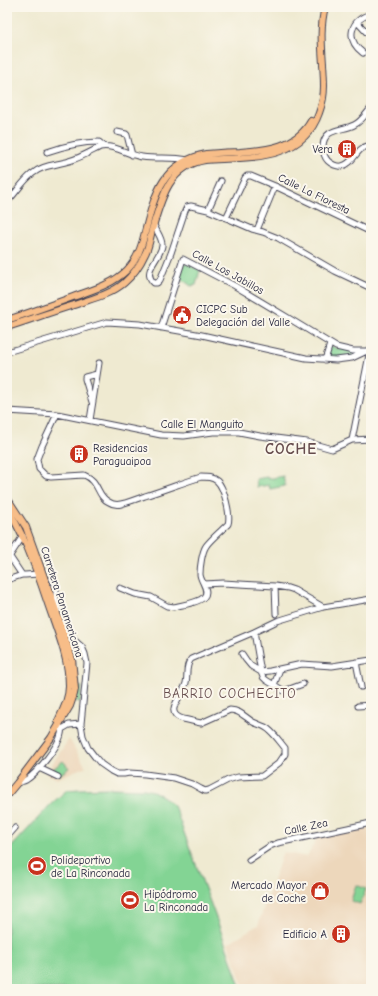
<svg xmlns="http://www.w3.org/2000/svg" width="378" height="996" font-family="'Comic Neue',sans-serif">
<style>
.built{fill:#edd7bb}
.green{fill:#83d494;stroke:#527b68}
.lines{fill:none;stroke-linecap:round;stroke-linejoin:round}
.minor-casing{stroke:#414052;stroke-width:7}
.major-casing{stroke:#414052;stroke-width:8}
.minor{stroke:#fff;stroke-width:5}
.major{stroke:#f7bd88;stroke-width:6}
.labels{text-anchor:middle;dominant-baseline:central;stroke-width:4;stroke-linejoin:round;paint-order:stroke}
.poi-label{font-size:11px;fill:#22223b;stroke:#fbf7ec;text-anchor:start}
.street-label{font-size:11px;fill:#22223b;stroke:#fbf7ec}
.quarter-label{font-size:13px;letter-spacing:1px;fill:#664c4d;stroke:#fbf7ec}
.district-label{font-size:15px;font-weight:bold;letter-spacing:1px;fill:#664c4d;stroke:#fbf7ec}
</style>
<rect width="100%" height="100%" fill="#fbf7ec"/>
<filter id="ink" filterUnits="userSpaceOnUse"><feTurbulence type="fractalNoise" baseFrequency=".025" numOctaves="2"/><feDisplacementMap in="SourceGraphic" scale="8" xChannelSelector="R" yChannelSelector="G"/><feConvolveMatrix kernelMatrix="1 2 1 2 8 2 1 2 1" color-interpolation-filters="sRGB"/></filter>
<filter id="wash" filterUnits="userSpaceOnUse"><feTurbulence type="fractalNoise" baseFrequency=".012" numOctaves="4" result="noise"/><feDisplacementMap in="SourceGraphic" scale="16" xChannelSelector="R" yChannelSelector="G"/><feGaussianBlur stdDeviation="0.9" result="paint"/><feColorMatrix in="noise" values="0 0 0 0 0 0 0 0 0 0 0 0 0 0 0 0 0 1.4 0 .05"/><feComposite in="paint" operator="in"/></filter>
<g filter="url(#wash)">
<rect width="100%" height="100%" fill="#efead1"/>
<!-- built -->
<path class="built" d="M69,739L86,767L74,771L57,779L46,773Z
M371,827V989H244L228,943L258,925L283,852L307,857L318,837Z"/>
<!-- green -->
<path class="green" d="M184,263L200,270L196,285L191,286L179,277Z
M330,345L336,348L368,351L352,357L326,359Z
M283,476L285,486L270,489L269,485L257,487L256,479L267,477L268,479Z
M77,686L82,687L80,702L75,701Z
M63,761L69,768L58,776L53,769Z
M109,788L144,789L153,791L164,797L174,806L177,813L183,830L218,923L241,989H7V852L50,805L67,790L80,789Z
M356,885L366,889L360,904L351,901Z"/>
</g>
<g filter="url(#ink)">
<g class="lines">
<defs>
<path id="minor" d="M357,22L371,37
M363,53C345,39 350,20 371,14
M371,108C366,114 361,122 354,125C342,131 324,128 323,146C323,152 324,157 328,161C331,164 337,167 342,166C351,164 354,156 360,150C363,147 367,146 371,145
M117,132L126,134L127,135L132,155
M47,152C64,146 81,142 99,142L104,146
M7,202C16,193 22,182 32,174C42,165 57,165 69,161C80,158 90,152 100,147C114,144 128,155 142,157C157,159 173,157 188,160
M208,210L221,181
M226,218L245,178L247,176H251L275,186L371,232
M154,225C156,231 163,239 162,246C160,259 141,271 154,283H157L160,280L171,253L185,211L187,207L191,206L208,210L252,229L263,232L278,238L335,271L371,288
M257,230L275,186
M161,328L183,259L235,286L295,322L336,347L353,351H365
M7,352L107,322L140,324L202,335L306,358L336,360L352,358L371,349
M325,360L330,344
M92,402L85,379V377L97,374
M7,411L57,414L161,435L184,436L213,432H239L260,436L307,442L332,449L352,440L371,439
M57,414L42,446L37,459L39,469L46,476L51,477L84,475C100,481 96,496 109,502C112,504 117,505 121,504C129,502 137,499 145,496C164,490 182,483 201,477C207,477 212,477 217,481C224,487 231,515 228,524C222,530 210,540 206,546C202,552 200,567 200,574C200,581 210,590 204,597C199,603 181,605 174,607L167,606L151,597L135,594L120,588
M90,420L99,363
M352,440L370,350
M22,575L10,557L11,554L23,536
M52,579C59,590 55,588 56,599C56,603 58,607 58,610
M7,580L22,575H25L38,574
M204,584L223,583L275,586L288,588L294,590L323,607
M275,586L276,614
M63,623L66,629L75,641L82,647L85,654L87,663L81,724L83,736L88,748L95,757L101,764L111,771L117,774H124L129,773L145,774L174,778L192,784L201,789L205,791L209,790L228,780L238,777L262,776L279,763L285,754V748C279,741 273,731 265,727C261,725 257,724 253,722C246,718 240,710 230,710L201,723C195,722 189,720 183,719C162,713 183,696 186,683C188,675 185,666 191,659L254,632L277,621L323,607L371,599
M254,632L261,672L263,677L266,680L284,691L303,684
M242,654L246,660L251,666L261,672L270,671L302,664L332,666L371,660
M356,662L361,687
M274,685L280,669
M358,706L371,705
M62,729L69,725L81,724
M39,768L58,777
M17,783C20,782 24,781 26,780C36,774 59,746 61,734C62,731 61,728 59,725
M7,837L15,828
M249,860L270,846L278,843L371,823"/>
<path id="major" d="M7,320C29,313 51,305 73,297C92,290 112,285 127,270C137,260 142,246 145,232C155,194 162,163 206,154C217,153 229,152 240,152C267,150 297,147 311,121
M7,327C29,320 51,312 74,305C90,299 110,295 124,283C133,275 140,265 145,254C149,247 150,238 152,230C161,199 169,166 205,160C247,157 302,162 319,113C322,105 324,95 324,86C324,60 318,33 325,7
M7,498L26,527L59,619L69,650L72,659L75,689L74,694L70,706L51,738L17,783L7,795
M7,509C16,521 22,535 28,549C35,566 41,583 47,601C56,628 69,657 69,686C69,699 63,710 58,721"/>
</defs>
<!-- minor casing -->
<use href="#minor" class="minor-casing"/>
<!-- major casing -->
<use href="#major" class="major-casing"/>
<!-- minor -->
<use href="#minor" class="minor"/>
<!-- major -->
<use href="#major" class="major"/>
</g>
</g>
<!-- icons -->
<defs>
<symbol id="building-disc" viewBox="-11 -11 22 22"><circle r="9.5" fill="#c8321e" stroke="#fbf7ec"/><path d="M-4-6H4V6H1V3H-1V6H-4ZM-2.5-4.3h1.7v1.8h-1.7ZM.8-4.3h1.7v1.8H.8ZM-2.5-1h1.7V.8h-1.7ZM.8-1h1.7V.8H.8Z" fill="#fff"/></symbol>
<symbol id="civic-disc" viewBox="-11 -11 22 22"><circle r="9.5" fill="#c8321e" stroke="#fbf7ec"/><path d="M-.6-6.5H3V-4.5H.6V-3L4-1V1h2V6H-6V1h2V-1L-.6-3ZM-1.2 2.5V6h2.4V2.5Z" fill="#fff"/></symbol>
<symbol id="stadium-disc" viewBox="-11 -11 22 22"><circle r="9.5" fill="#c8321e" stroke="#fbf7ec"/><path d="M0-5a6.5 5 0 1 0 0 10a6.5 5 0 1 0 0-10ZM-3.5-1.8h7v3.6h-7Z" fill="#fff"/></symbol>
<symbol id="shop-disc" viewBox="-11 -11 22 22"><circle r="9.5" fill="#c8321e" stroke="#fbf7ec"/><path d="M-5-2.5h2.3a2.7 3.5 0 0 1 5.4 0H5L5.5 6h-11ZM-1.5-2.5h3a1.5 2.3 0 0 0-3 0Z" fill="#fff"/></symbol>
</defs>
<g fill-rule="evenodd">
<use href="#building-disc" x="336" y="138" width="22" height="22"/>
<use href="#civic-disc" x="171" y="304" width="22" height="22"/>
<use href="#building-disc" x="68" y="443" width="22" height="22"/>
<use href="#stadium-disc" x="26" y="855" width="22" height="22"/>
<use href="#shop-disc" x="309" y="880" width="22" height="22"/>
<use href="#stadium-disc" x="119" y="889" width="22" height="22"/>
<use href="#building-disc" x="330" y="923" width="22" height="22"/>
</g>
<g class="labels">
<!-- poi labels -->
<g class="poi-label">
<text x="333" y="149" text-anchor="end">Vera</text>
<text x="196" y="309">CICPC Sub<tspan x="196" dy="13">Delegación del Valle</tspan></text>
<text x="93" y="448">Residencias<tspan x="93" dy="13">Paraguaipoa</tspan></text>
<text x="51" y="860">Polideportivo<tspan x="51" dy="13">de La Rinconada</tspan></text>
<text x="306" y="885" text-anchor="end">Mercado Mayor<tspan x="306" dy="13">de Coche</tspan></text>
<text x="144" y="894">Hipódromo<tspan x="144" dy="13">La Rinconada</tspan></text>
<text x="327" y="934" text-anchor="end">Edificio A</text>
</g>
<!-- street labels -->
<g class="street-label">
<text transform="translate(314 194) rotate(26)">Calle La Floresta</text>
<text transform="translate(228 272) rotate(29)">Calle Los Jabillos</text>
<text x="202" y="424">Calle El Manguito</text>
<text transform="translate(62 602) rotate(72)">Carretera Panamericana</text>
<text transform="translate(306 827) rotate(-12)">Calle Zea</text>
</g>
<!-- quarter labels -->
<g class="quarter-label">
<text x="230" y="693">BARRIO COCHECITO</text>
</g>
<!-- district labels -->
<g class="district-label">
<text x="291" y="449">COCHE</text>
</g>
</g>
<!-- margin -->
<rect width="378" height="996" fill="none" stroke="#fbf7ec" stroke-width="24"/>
</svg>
